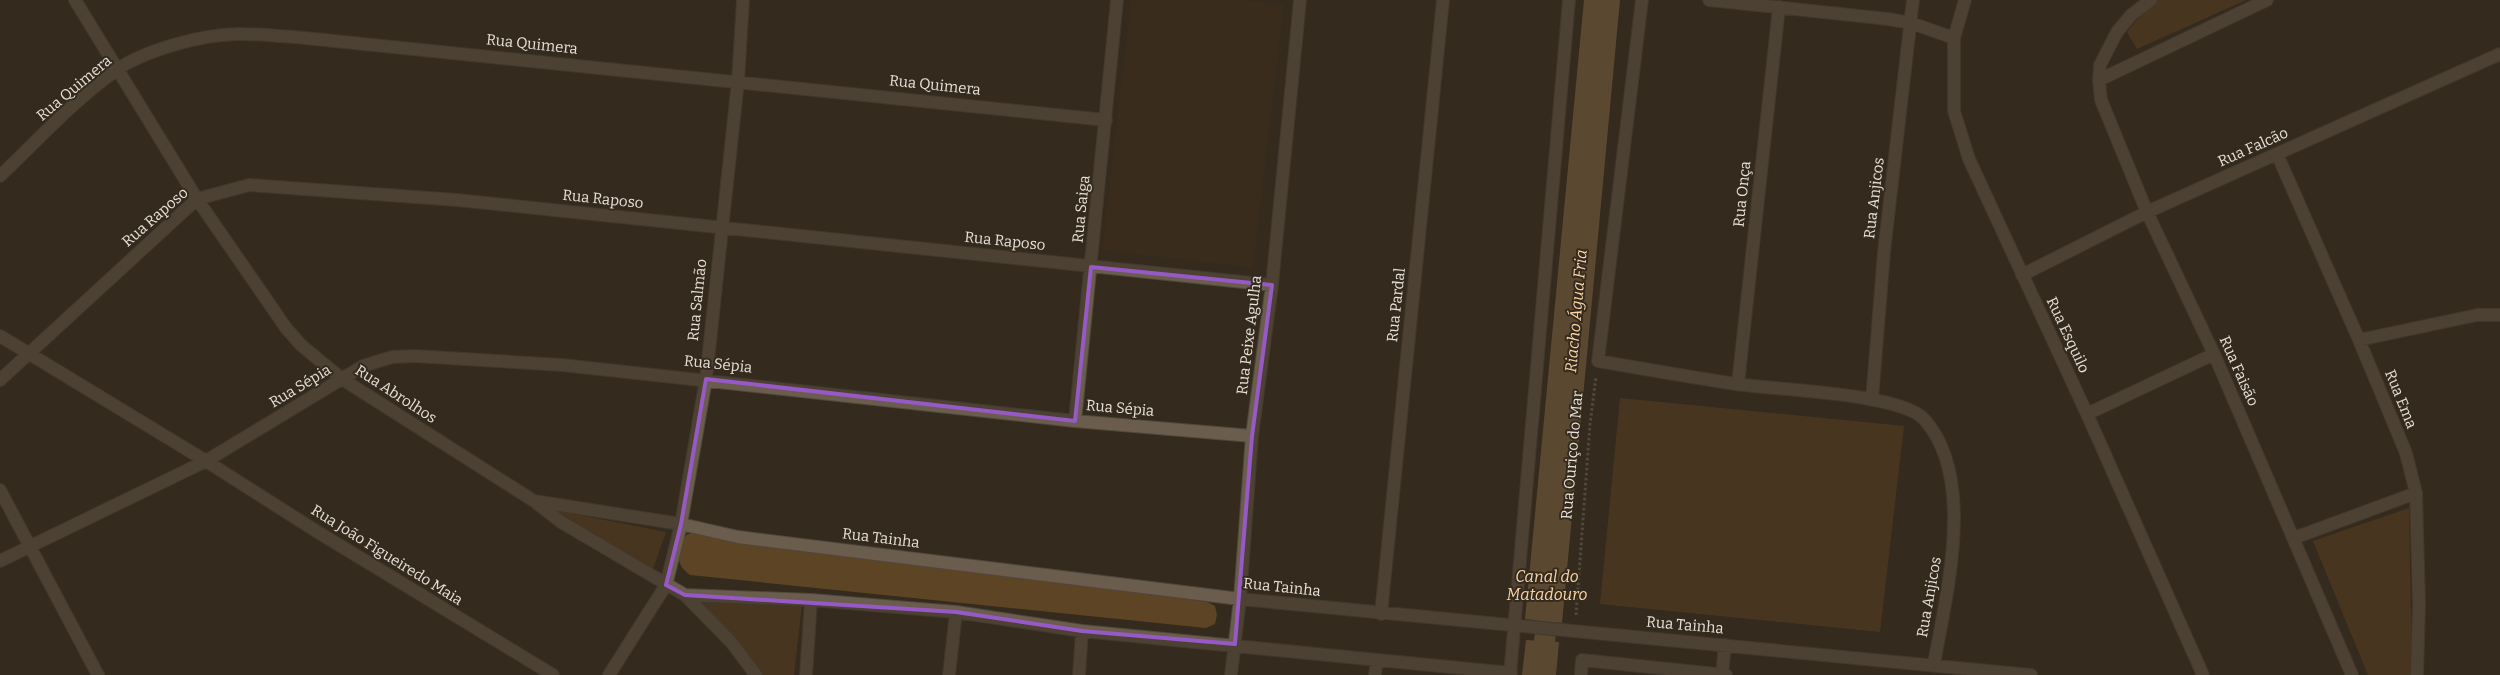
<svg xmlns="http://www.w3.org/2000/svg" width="2500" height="675" font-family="Bitter,serif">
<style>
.built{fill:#3e2f1d}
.green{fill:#5d4425}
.water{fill:#8a6d49}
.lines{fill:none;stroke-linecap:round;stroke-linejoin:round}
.canal{stroke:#8a6d49;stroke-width:21}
.minor-casing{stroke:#51473b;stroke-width:14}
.path{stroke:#776f63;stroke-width:3;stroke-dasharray:2.5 2.5;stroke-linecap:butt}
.minor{stroke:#6a5d4e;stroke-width:12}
.marked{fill:none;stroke:#9659c6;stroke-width:4;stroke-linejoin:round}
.labels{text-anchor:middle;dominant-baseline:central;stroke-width:4;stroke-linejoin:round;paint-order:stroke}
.street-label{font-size:15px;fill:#e8e1d9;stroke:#342a1d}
.water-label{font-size:16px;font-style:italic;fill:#fbd5a6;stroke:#342a1d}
</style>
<rect width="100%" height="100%" fill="#342a1d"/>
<!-- built -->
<path class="built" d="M1131,0H1241L1284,5L1253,268L1102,250Z"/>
<!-- green -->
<path class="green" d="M2157,0H2246L2137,49L2127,32L2149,5Z
M1620,398L1904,426L1880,632L1600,604Z
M2409,508L2412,675H2368L2313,541Z
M549,509L666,532L652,572Z
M695,532L1207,602L1215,606L1217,615L1215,624L1206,628L690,575C674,564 677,550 686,535Z
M699,600L802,605L794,675H761Z"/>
<!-- water -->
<path class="water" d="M1584,0H1620L1562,623L1525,619Z
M1526,640L1559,642L1556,675H1522Z"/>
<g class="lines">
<!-- canal -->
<path class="canal" d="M1540,675L1549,606"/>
<defs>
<path id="minor" d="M75,0L197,199L286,328L301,345L342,379L534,501L561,522L685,595L731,642L756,675
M1642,0L1598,361C1644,369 1690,377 1736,384C1776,390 1899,393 1924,419C1977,478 1946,595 1934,664
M1709,0L1888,19L1911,23L1954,38
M1965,0L1954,38V111L1969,159L2087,414L2203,675
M2151,0L2131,15L2117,32L2100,65L2099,80L2101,100L2147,212L2214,354L2352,675
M2099,80L2267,0
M2277,154L2359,340L2406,453L2416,493L2419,604L2417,675
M0,176C37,141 73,101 115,71C144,50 206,33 242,34C260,34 277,36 295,37L1106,120
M2022,275L2147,212L2500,54
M0,336L206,461L363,366L392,357L415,356L562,365L1075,421L1252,436
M2359,340L2477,315H2500
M0,380L197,199L249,185L457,200L1272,285
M1738,384L1779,7
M1872,400L1884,252L1913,0
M2087,414L2214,354
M1075,421L1117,0
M0,490L98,675
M534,501L681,524L738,537L1240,599L2031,675
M2294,538L2416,493
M0,561L206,461L316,531L553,675
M685,595L811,600L956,612L1082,631L1511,673
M1381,614L1443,0
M609,675L666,585L681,524L706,379L738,81L743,0
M806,675L811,600
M949,675L956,612
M1079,675L1082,631
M1231,675L1240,599L1252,436L1272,285L1300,0
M1375,675L1377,660
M1510,675L1569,0
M1581,675L1582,660L1726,675
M1722,675L1725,645"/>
</defs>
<!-- minor casing -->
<use href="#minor" class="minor-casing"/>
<!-- path -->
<path class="path" d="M1576,615L1590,424L1596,377"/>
<!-- minor -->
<use href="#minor" class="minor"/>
</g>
<!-- marked area -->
<path d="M0 0H2500V675H0ZM1091,267L1272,285L1252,436L1235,644L1082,631L956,612L685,595L666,585L681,524L706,379L1075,421Z" fill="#342a1d" fill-opacity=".55" fill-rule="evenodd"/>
<path class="marked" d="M1091,267L1272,285L1252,436L1235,644L1082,631L956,612L685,595L666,585L681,524L706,379L1075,421Z"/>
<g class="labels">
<!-- street labels -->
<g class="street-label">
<text transform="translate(532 44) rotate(6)">Rua Quimera</text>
<text transform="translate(935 85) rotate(6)">Rua Quimera</text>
<text transform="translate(74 88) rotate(-40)">Rua Quimera</text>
<text transform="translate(2253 147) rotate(-24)">Rua Falcão</text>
<text transform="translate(1742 194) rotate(-84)">Rua Onça</text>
<text transform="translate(1874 198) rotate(-83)">Rua Anjicos</text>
<text transform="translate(603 199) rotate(6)">Rua Raposo</text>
<text transform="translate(1081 209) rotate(-84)">Rua Saiga</text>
<text transform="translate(155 217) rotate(-41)">Rua Raposo</text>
<text transform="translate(1005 241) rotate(6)">Rua Raposo</text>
<text transform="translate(697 300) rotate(-84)">Rua Salmão</text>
<text transform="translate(1396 305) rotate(-84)">Rua Pardal</text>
<text transform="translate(1249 335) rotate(-83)">Rua Peixe Agulha</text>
<text transform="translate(2068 335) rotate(65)">Rua Esquilo</text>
<text transform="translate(718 364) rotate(6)">Rua Sépia</text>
<text transform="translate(2239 371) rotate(66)">Rua Faisão</text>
<text transform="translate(300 386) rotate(-31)">Rua Sépia</text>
<text transform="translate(396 394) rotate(33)">Rua Abrolhos</text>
<text transform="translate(2401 399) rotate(68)">Rua Ema</text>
<text transform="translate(1120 408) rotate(5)">Rua Sépia</text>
<text transform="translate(1572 455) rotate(-85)">Rua Ouriço do Mar</text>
<text transform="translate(881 538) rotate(7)">Rua Tainha</text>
<text transform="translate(387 555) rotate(32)">Rua João Figueiredo Maia</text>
<text transform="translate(1282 587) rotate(6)">Rua Tainha</text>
<text transform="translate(1929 597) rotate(-80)">Rua Anjicos</text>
<text transform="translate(1685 625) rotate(5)">Rua Tainha</text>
</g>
<!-- water labels -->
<g class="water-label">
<text transform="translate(1576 311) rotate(-85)">Riacho Água Fria</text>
<text x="1547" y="576">Canal do<tspan x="1547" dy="18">Matadouro</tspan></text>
</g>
</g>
</svg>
